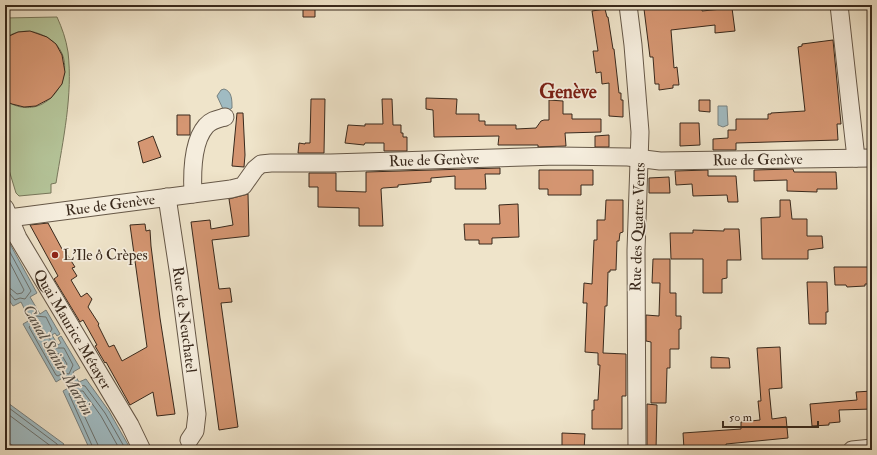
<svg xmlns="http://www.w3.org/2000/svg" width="877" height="455" font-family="'IM FELL Double Pica',serif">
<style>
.green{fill:#b5c59a;stroke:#77775b}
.water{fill:#a0bbc2;stroke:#778180}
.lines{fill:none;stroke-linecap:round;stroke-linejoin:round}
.shore{stroke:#6c726f;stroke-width:1}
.building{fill:#d59672;stroke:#39291c}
.minor-casing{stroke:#665848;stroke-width:19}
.minor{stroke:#f5eddd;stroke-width:17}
.poi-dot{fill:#8f2418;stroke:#f5eddd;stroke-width:1.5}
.labels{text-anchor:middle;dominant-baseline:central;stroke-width:3.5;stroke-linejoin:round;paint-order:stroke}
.street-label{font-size:15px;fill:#39291c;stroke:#f5eddd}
.poi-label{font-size:15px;fill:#39291c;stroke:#f5eddd;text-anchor:start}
.water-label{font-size:16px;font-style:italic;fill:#534e46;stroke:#f5eddd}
.district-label{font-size:19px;font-weight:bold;fill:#7a1f14;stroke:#f5eddd}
</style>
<rect width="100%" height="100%" fill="#efe4ca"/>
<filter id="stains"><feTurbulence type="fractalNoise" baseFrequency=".005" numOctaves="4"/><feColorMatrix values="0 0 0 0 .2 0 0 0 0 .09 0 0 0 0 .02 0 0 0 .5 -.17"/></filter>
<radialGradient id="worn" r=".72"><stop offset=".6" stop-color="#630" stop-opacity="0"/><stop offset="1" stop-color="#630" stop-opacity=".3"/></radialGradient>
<!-- green -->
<path class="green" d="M57,17C62,28 66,39 68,52C73,95 63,140 56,183L51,184V193L19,196L16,193L5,157V100C51,132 93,54 40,34C28,29 15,31 5,38V18Z"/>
<!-- water -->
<path class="water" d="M224,89C232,91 232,100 232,108L229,110L223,109L217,96L221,90Z
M718,106H727L728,125L723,127L718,125Z
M5,235L37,293L30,297L40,314L46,310L60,334L57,336L55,333L52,335L58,345L61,343L58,338L61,336L80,368L73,372L79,382L86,379L109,411L131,450H90L63,391L70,387L64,377L56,382L23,324L30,320L21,302L13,306L5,294Z
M5,399L8,403L64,444L62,447L65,450H19L5,440Z"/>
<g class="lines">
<!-- shore -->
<path class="shore" d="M5,243L31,291L25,299L20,298L15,300L9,293L5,292
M5,253L24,290L22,293L17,294L11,289L5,287
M35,316L46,317L52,329L49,334V338L56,348H64L73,365L69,374L63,373L58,376L56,375L29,327L34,322Z
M51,353L61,354L67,364L65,368H58L51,355Z
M5,405L57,444L59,450
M5,412L52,447L53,450
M94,450L69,394L75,384L85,386L105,413L126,450
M99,450L98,445L75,396L78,391H83L101,416L120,450"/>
</g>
<!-- building -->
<path class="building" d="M677,5H702V11L732,8L735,31L715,33V25L671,30L674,68L677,67L679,85H673V88L659,90V84H655L653,57H650L644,9Z
M303,6H315V17H303Z
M605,9L607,17H608L613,49H614L619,93H621V100H623V117L609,116V83L602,84L601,72L596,73L593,51H598L592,11Z
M30,31L47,37L56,44L62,55L65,72L62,84L51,98L36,106L24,107L12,104L5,101V38L18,32Z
M833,40L841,124H837L838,140L736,143V150H713V139L728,138V130H736V119H768V114H771V113L805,111L798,47L802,46V44Z
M426,98L457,99L456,114H479V121H485V125H516V129L536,128L541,121L544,120H549V100L563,101V114H572V119H601V132L565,133L566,146L538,147V145H498L499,136L434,137L433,110L426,109Z
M311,99H325L324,153H298L299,143L305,144V143H310Z
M382,99H392L393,125H401V133H403V137H407V151H384V143H365L364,145L345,143L348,125L365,126V124H383Z
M699,100H710V112L699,111Z
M237,113H243L245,155L244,167L232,166Z
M177,115H190V135H177Z
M680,123H699L700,145L680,146Z
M609,135V147H595V136Z
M153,136L161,157L143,163L138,142Z
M500,168V174H485L486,189H455V176L431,178V182L398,185V187L383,188L381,189L383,226H359V208L318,207V187H309V173H336V191L366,192V172Z
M793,169L794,172H836L837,189H817V192L787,191V180L754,181V170Z
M539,170H593V185H581V195H548V189H539Z
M708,170V176H736L738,202H728L727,195L693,196L692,184L676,185L675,171Z
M669,177L670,193H649V178Z
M248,194L249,236L212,240L219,289L230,288L232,302L221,303L238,427L219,430L191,222L210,220L211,229L233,225L229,199Z
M606,200H623V232L620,233L619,241H617L616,270H610V272H608L607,306H605L603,353L626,354V396H622V429H592V410H594V400H598L600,365H598V353L585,352L587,303H583L584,283L592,284L594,240H597V220H605Z
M780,200H790L792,219H807V236H822L823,248L808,250V259H762L761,218L780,217Z
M518,204L519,237L492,238V244H479V240H465L464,224H500L499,205Z
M48,223L62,249L63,248L75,267L72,268L77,276L71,280L81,297L87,293L92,299L88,307L99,324L98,325L109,347L114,345L122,361L147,347L130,225L145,224L146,231L150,230L151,246L160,318L175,414L157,416L153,392L130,405L106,362L105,363L95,346L97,345L83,320L80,322L54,279L58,276L30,225Z
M724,229H739L741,260H727V278L722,279V293H703V259H671L670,233H693V230L724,231Z
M653,259H670V293H676V316H681V329H679V349H670V368H667L666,403H651V342L646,341V315L659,316L660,283H652Z
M834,267H872V284H865V286L847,287L846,285H835Z
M807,282H827L828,312H826V324H809Z
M780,347L782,388L769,389L772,419L786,417L788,438L726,444V446L684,449L683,433L741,429V422L760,420L758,401H761L757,348Z
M711,357L729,358L730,368H711Z
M872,391V409L839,410L840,422L829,423V425L812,426L810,404L857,400L856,392Z
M647,404L657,405L656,450H647Z
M562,433L585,434L584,450H562Z"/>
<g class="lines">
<defs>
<g id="minor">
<path d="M628,5L633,45L640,132L636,250L637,450"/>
<path d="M839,5L856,158"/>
<path d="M193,194C192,174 192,142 206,126C211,120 218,119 225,117"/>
<path id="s1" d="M167,197L179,276L197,414L195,431L189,440"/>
<path id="s2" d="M5,208L18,238L130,425L142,450"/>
<path id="s3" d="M9,218L231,189L243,186L255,169L261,164L271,163H331L557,156L628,157L660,161L872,158"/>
<path d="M852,450L872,448"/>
</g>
</defs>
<!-- minor casing -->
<use href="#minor" class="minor-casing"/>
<!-- minor -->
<use href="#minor" class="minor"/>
</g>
<!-- markers -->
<circle class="poi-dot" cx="55" cy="255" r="4"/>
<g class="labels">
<!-- street labels -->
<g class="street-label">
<text stroke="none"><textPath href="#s3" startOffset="438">Rue de Genève</textPath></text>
<text stroke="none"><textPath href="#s3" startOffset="762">Rue de Genève</textPath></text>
<text stroke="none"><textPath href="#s3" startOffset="102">Rue de Genève</textPath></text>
<text transform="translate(638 227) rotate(-88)">Rue des Quatre Vents</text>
<text stroke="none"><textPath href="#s1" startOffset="124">Rue de Neuchatel</textPath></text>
<text stroke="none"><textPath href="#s2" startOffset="139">Quai Maurice Métayer</textPath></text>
</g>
<!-- poi labels -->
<g class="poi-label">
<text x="63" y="255">L'Ile ô Crèpes</text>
</g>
<!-- water labels -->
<g class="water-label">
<text transform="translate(58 360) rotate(60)">Canal Saint-Martin</text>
</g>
<!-- district labels -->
<g class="district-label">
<text x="568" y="92">Genève</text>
</g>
</g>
<!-- margin -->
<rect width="877" height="455" fill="none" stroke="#efe4ca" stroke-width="20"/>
<rect x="6" y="6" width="865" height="443" fill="none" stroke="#39291c" stroke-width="2"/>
<rect x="10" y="10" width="857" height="435" fill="none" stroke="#39291c"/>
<!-- scale -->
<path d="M723 421v6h95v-6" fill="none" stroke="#39291c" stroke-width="2"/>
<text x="729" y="421" font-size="12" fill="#39291c" stroke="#f5eddd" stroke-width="3" paint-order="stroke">50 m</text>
<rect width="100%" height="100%" filter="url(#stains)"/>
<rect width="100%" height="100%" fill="url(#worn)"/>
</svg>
